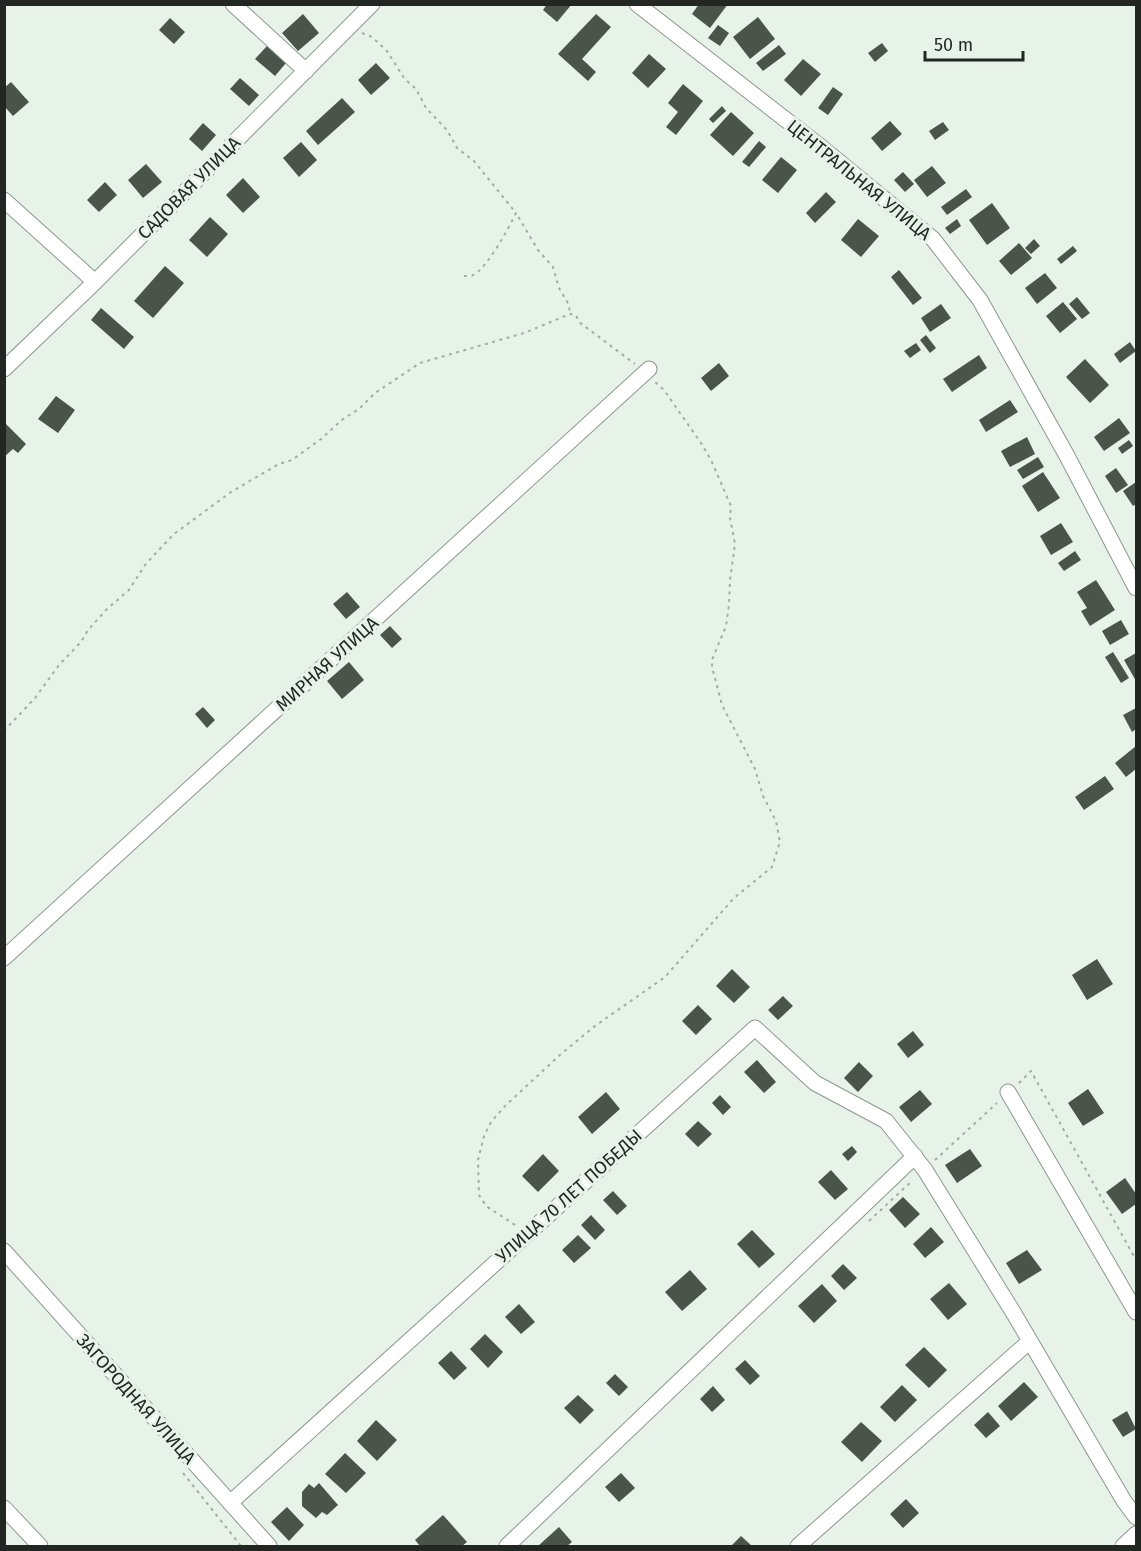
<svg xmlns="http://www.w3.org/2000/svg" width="1141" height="1551" font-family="'Fira Sans',sans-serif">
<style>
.building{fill:#4b544b}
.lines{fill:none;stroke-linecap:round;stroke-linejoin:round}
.minor-casing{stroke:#8d978e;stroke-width:17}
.path{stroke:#a3aca4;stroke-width:2;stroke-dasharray:3 4.5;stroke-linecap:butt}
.minor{stroke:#fff;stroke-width:15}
.labels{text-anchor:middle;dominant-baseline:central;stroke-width:6;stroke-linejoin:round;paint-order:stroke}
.street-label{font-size:18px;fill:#232724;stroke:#e7f2e8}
</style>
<rect width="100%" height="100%" fill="#e7f2e8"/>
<!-- building -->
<path class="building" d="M547,4H572L557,22L543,10Z
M699,4H728L710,28L692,14Z
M303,14L319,33L298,51L282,33Z
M596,14L611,27L582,59L596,72L588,81L558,54Z
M758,17L775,39L750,59L733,37Z
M170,18L185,32L174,44L159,30Z
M718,25L729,33L720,46L708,38Z
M882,43L888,51L875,62L868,53Z
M779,45L786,54L763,71L756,63Z
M267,46L286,63L275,76L255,59Z
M649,54L666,69L648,88L632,73Z
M803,59L821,74L801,96L784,80Z
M376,63L390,78L371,95L358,80Z
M240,78L259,95L249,106L230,89Z
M11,82L29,102L13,116L4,106V88Z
M683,84L703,101L676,135L666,127L678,112L668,103Z
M833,87L843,94L828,115L818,108Z
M342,98L355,112L318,145L306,131Z
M722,106L726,111L713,123L709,119Z
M731,112L754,133L733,156L710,135Z
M890,121L902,134L882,151L871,138Z
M943,122L949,130L935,140L929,131Z
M203,123L216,135L202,151L189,139Z
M759,141L766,147L749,167L742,162Z
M301,142L317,160L299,177L283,158Z
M781,157L797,170L778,193L762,180Z
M146,164L162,182L143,198L128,180Z
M932,166L946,183L927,197L914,180Z
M903,172L914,184L905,192L894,180Z
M243,178L260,197L243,213L226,195Z
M105,182L117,195L99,212L87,200Z
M966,189L972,197L947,215L941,207Z
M826,192L836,202L815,223L806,213Z
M992,203L1010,228L987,245L969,220Z
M210,217L228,234L207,257L189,240Z
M858,219L879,236L861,257L841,240Z
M957,219L961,226L950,234L945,228Z
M1034,239L1040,246L1031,254L1025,248Z
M1019,243L1032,258L1011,275L999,261Z
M1073,246L1077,251L1061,264L1057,259Z
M165,266L184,283L153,318L134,301Z
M899,270L922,298L913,305L891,277Z
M1045,273L1057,288L1037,304L1025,288Z
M1077,297L1090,313L1082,319L1069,304Z
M1063,302L1077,319L1060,333L1046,316Z
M941,304L951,318L930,332L921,318Z
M101,308L134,337L124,349L91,320Z
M926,335L936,348L930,353L920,340Z
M1130,342L1136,351L1120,363L1114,354Z
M916,343L921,350L910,358L904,351Z
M979,355L987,368L952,392L943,379Z
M1085,359L1109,385L1090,403L1066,377Z
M719,363L729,376L711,391L701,378Z
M56,396L75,410L58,433L38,419Z
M1010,400L1018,412L986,432L979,420Z
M1119,418L1130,433L1104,451L1094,437Z
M6,424L26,444L18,453L13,449L4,457V426Z
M1027,437L1035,454L1010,467L1001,451Z
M1129,440L1133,446L1122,454L1118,448Z
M1038,457L1044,467L1023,479L1017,470Z
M1116,468L1128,485L1116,493L1105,476Z
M1043,472L1060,498L1038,512L1022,486Z
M1136,482V504L1133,506L1123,491Z
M1061,523L1073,542L1051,555L1040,536Z
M1075,551L1081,560L1064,571L1058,563Z
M1096,580L1115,610L1090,626L1081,611L1087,608L1077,592Z
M347,592L360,607L346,619L333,604Z
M1121,620L1129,634L1110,645L1102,631Z
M390,626L402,639L392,648L380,635Z
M1113,652L1129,678L1121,683L1105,657Z
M1136,653V681L1124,660Z
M349,662L364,680L342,699L327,681Z
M203,707L215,720L207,728L195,714Z
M1136,708V729L1132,732L1123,715Z
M1136,746V769L1126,777L1115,763Z
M1105,776L1114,789L1084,810L1075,797Z
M1097,959L1113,984L1087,1000L1072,975Z
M732,969L750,987L734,1003L716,986Z
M783,996L793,1006L778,1020L768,1010Z
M698,1005L712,1019L696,1035L682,1021Z
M913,1031L924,1045L908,1058L897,1044Z
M757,1060L776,1082L764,1093L744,1072Z
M859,1062L873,1076L858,1092L844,1078Z
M1088,1089L1104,1113L1083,1126L1068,1103Z
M920,1090L932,1104L911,1122L899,1107Z
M606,1092L620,1109L592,1134L578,1117Z
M720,1095L731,1107L723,1115L712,1103Z
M698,1121L712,1134L698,1147L685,1134Z
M852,1146L857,1152L848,1161L842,1154Z
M970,1149L982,1166L957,1183L945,1165Z
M543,1154L559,1171L538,1192L522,1176Z
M831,1170L848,1189L835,1200L818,1182Z
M1125,1178L1136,1194V1204L1122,1214L1106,1192Z
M613,1191L627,1206L617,1215L603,1200Z
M903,1197L920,1214L905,1228L889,1210Z
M591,1215L605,1230L595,1240L581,1225Z
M931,1227L944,1242L925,1258L913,1244Z
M752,1230L775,1254L759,1268L737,1244Z
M578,1235L591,1248L574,1263L562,1250Z
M1027,1250L1042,1270L1019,1284L1006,1263Z
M843,1264L857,1278L844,1290L831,1276Z
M690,1270L707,1289L682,1311L665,1292Z
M949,1283L967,1304L948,1320L930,1299Z
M822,1284L837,1301L814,1323L798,1306Z
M519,1304L535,1322L521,1334L505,1317Z
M485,1334L503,1352L488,1368L470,1349Z
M924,1347L947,1370L929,1388L905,1365Z
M451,1351L467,1368L454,1380L438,1363Z
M745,1360L760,1376L750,1385L735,1369Z
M615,1374L628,1387L619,1396L606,1383Z
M1024,1382L1038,1397L1011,1421L998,1406Z
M902,1385L917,1400L895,1422L880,1407Z
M713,1386L725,1400L712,1412L700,1399Z
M578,1395L594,1410L580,1424L564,1408Z
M1127,1411L1136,1429L1123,1437L1112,1420Z
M988,1412L1000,1426L986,1438L974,1425Z
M376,1420L397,1440L377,1461L357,1441Z
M861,1422L882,1441L862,1462L841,1442Z
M345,1453L366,1473L346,1493L325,1474Z
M621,1473L635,1488L619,1502L605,1487Z
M319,1483L338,1505L327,1515L322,1512L316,1518L302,1506V1492L309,1484L314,1488Z
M906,1499L919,1513L903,1528L890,1514Z
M287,1507L304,1525L289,1541L271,1522Z
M443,1515L467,1542L462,1546H420L415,1540Z
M559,1527L572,1542L567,1546H538Z
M741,1536L752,1546H731Z"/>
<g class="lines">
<defs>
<path id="minor" d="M233,4L306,71
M637,4L821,147L933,239L980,300L1067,456L1136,588
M4,200L95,282
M4,369L95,282L372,4
M4,958L649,369
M1008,1092L1136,1312
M4,1251L269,1546
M230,1503L755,1028L815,1083L886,1121L925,1170L1013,1312L1124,1501L1136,1517
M4,1508L40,1546
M507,1546L915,1156
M798,1546L1030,1341
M1123,1546L1136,1534"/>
</defs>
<!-- minor casing -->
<use href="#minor" class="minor-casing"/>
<!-- path -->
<path class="path" d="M362,33L372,37L387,51L404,78L416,89L426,108L447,130L457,148L474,161L516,213
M464,276C466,276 471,276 473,275C486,270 510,226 516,213L538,250L553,267L559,288L569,305L570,314
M4,731L35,698L59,665L81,642L88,630L107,609L129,590L145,565L154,555L174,534L231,492L279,464L292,460L321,439L343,419L359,409L375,393L420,363L524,333L570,314L576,315L579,322L635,364
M1019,1083L1031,1071L1136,1260
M935,1160L997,1103
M869,1221L913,1180
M515,1225L486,1206L479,1195L478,1160L484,1136L491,1122L505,1106L561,1054L595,1026L665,977L734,898L772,867L780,842L776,821L763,796L755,769L722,705L712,667V660L726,626L729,605L730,580L735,544L730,518L731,506L711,460L701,443L664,390L654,381
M183,1473L241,1546"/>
<!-- minor -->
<use href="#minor" class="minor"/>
</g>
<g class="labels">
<!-- street labels -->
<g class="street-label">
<text transform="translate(859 180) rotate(39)">ЦЕНТРАЛЬНАЯ УЛИЦА</text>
<text transform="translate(189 188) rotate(-45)">САДОВАЯ УЛИЦА</text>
<text transform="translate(327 664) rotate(-42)">МИРНАЯ УЛИЦА</text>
<text transform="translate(569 1196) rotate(-42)">УЛИЦА 70 ЛЕТ ПОБЕДЫ</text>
<text transform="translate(136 1399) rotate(48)">ЗАГОРОДНАЯ УЛИЦА</text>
</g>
</g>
<!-- border -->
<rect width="1141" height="1551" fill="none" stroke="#232724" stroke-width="12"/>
<!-- scale -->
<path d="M925 51v9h98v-9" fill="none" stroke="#232724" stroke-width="3"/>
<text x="934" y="51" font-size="18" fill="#232724" stroke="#e7f2e8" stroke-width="4.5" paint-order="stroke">50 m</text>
</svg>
